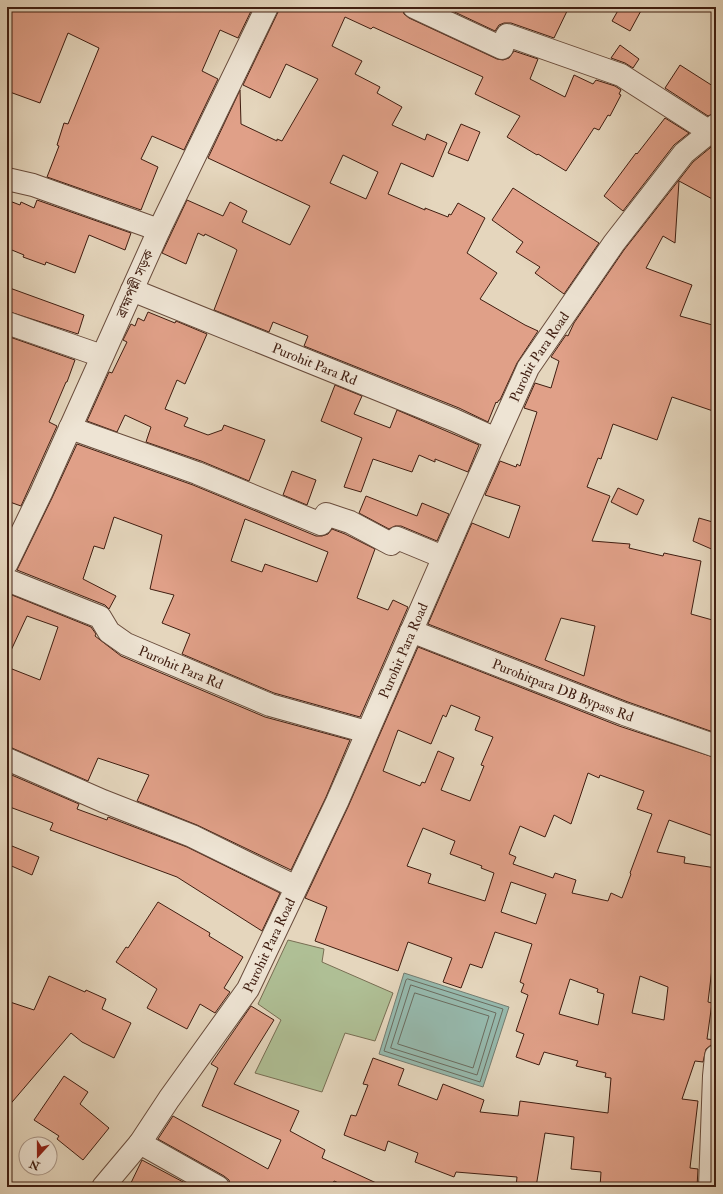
<svg xmlns="http://www.w3.org/2000/svg" width="723" height="1194" font-family="'IM FELL Double Pica','Noto Serif Bengali',serif">
<style>
.green{fill:#afbf95;stroke:#786e53}
.water{fill:#96b9ad;stroke:#747b6f}
.lines{fill:none;stroke-linecap:round;stroke-linejoin:round}
.shore{stroke:#6b6c5f;stroke-width:1}
.building{fill:#e0a088;stroke:#401e11;fill-rule:evenodd}
.minor-casing{stroke:#694c3c;stroke-width:24}
.minor{stroke:#eee4d4;stroke-width:22}
.labels{text-anchor:middle;dominant-baseline:central;stroke-width:3;stroke-linejoin:round;paint-order:stroke}
.street-label{font-size:14px;fill:#401e11;stroke:#eee4d4}
</style>
<rect width="100%" height="100%" fill="#e5d6bd"/>
<filter id="stains"><feTurbulence type="fractalNoise" baseFrequency=".005" numOctaves="4"/><feColorMatrix values="0 0 0 0 .2 0 0 0 0 .09 0 0 0 0 .02 0 0 0 .5 -.17"/></filter>
<radialGradient id="worn" r=".72"><stop offset=".6" stop-color="#630" stop-opacity="0"/><stop offset="1" stop-color="#630" stop-opacity=".3"/></radialGradient>
<!-- green -->
<path class="green" d="M288,940L324,949L322,962L393,993L375,1041L345,1033L322,1092L255,1073L281,1020L258,1004Z"/>
<!-- water -->
<path class="water" d="M404,973L509,1007L483,1087L379,1054Z"/>
<g class="lines">
<!-- shore -->
<path class="shore" d="M408,979L503,1009L480,1082L384,1051L406,980Z
M411,985L496,1013L477,1075L391,1048Z
M415,993L489,1016L473,1068L398,1044Z"/>
</g>
<!-- building -->
<path class="building" d="M7,7H253L238,38L220,30L202,71L218,79L184,150L152,136L141,159L158,167L141,210L47,177L59,146L57,145L64,123L68,124L99,48L68,33L40,103L7,91Z
M279,7H402L404,14L409,18L497,59L503,60L509,58L514,51L538,59L530,79L565,97L574,75L593,84L596,80L615,86L621,90L619,94L621,95L610,116L608,115L599,130L594,128L566,171L538,154L537,155L507,137L520,116L475,94L483,77L373,27L371,29L345,17L332,46L362,61L355,74L380,87L377,93L402,107L392,125L425,140L427,134L447,143L433,177L401,163L388,194L425,210V208L448,217L449,214L451,215L458,203L485,218L467,253L497,273L480,299L525,325L538,331L517,363L500,400H499L497,403L496,402L488,422L459,408L304,346L308,336L273,322L269,332L214,310L237,250L234,248L205,234L204,236L198,233L186,264L162,253L187,200L223,216L230,202L247,211L242,222L290,245L310,206L208,158L240,90L241,124L277,141V139L282,141L318,79L286,64L270,98L243,85L278,12ZM343,155L378,172L366,199L330,183Z
M444,7H569L554,38L511,23H504L499,25L495,31Z
M620,7H643L630,31L612,21Z
M620,45L639,59L633,68L625,63L611,58Z
M680,65L716,88V111L715,113L708,116L665,88Z
M665,118L689,133L674,145L623,211L604,196L636,153L637,154Z
M461,124L480,132L468,161L448,153Z
M716,143V201L679,181L675,243L663,236L646,268L692,285L680,316L716,326V412L672,397L657,440L613,424L601,459L598,458L587,487L610,496L592,541L630,544L629,548L663,556L664,553L701,561L691,614L716,621V733L628,702L428,624L472,523L509,538L520,506L485,495L500,461L516,467L517,464L520,466L537,412L524,408L535,383L551,388L559,361L551,357L566,335L568,336L574,323L624,250L693,162ZM561,618L595,626L584,676L545,660Z
M513,188L599,243L564,294L535,273L540,267L516,252L523,242L492,220Z
M7,200L20,205L21,202L34,208L37,200L131,233L125,250L89,235L75,273L46,262L45,265L23,257L24,255L7,248Z
M7,287L84,315L78,334L7,311Z
M148,312L175,323L176,321L207,334L185,384L177,380L165,409L188,418L184,426L208,435L222,430L224,425L265,440L249,481L201,461L146,442L151,427L125,415L117,432L87,421L109,372L112,373L127,342L123,340L131,324L135,326L138,318L144,321Z
M7,336L75,360L67,382H66L49,422L57,426L21,506L7,501Z
M335,385L362,396L354,414L390,428L397,410L479,445L468,472L435,459V462L419,455L412,472L373,459L361,492L344,487L362,438L321,421Z
M77,444L193,485L316,536H322L328,534L332,529L345,534L375,549L357,598L388,610L393,600L408,607L360,717L274,693L182,654L190,634L162,623L174,595L150,589L162,535L114,517L104,549L94,546L83,579L116,596L109,609L105,605L17,570L52,498ZM245,519L328,552L317,582L265,564L262,572L231,561Z
M292,471L316,480L307,505L283,495Z
M618,488L644,500L637,515L611,502Z
M366,496L417,516L422,503L449,514L437,541L401,526H395L389,529L359,513Z
M699,518L716,523V551L693,541Z
M7,593L91,627L96,634L95,636L121,656L265,717L350,740L326,797L291,870L197,825L137,801L149,775L98,758L88,781L12,748L7,747V667L40,680L58,627L27,616L7,659Z
M418,647L619,726L716,758V837L669,820L657,852L685,857L684,863L716,868V935L708,1002L712,1003L707,1039L716,1040V1044L711,1045L706,1049L703,1062L695,1061L682,1099L698,1101L690,1168L698,1169L697,1187H600L601,1172L571,1169L574,1137L545,1133L536,1187H516L517,1177L456,1172L454,1177L415,1162L418,1153L388,1141L385,1151L344,1135L351,1115L356,1116L368,1085L363,1084L373,1058L404,1069L398,1085L437,1100L443,1084L484,1100L480,1112L518,1116L520,1101L608,1113L611,1078L605,1077L606,1073L576,1066L578,1061L544,1052L539,1065L516,1057L524,1034L516,1031L528,995L521,992L524,984L520,982L532,944L495,932L482,968L470,964L461,988L443,982L452,958L408,942L398,971L315,941L327,907L305,898L348,807ZM451,705L480,717L475,730L493,737L481,765L484,766L470,801L441,790L454,758L438,751L425,783L422,782L420,786L383,771L398,730L431,744L443,715L446,717ZM588,773L599,778L600,775L644,791L637,809L652,814L630,873L631,874L622,898L611,893L608,901L572,893L576,880L555,873L553,878L513,864L516,857L509,854L520,826L545,837L554,815L571,824ZM423,828L455,841L450,854L482,866L481,868L494,873L485,901L428,883L431,874L407,866ZM511,882L546,894L536,924L501,912ZM640,976L668,987L664,1020L632,1013ZM570,979L598,989L597,992L604,994L598,1025L559,1014Z
M7,773L79,804L77,809L107,820L108,817L187,847L280,893L262,931L177,877L50,830L53,823L7,806Z
M7,844L39,857L32,875L7,864Z
M158,902L210,933L209,936L243,957L224,988L230,992L215,1013L200,1004L187,1029L147,1008L157,989L116,962L126,947L128,948Z
M49,976L85,992L86,990L106,999L102,1009L131,1023L114,1058L82,1042L71,1033L7,1108V1001L34,1010Z
M251,1006L274,1020L234,1084L299,1111L290,1131L325,1150L322,1158L385,1187H348L334,1181L331,1187H233L230,1185L229,1180L224,1176L158,1139L173,1116L268,1169L281,1140L202,1106L218,1068L211,1064Z
M64,1076L88,1092L80,1104L109,1128L83,1160L57,1139L59,1136L34,1120Z
M142,1160L185,1183L183,1187H129Z"/>
<g class="lines">
<defs>
<g id="minor">
<path d="M414,7L502,48L507,35L621,75L710,132"/>
<path d="M7,179L33,185L159,230"/>
<path id="s1" d="M132,290L454,420L496,439"/>
<path d="M7,323L102,356"/>
<path d="M70,428L197,473L321,524L326,514L350,522L391,544L397,538L443,557"/>
<path d="M7,563L41,493L159,230L267,7"/>
<path id="s2" d="M7,580L100,617L109,632L126,644L270,705L367,732"/>
<path id="s3" d="M411,631L624,714L716,746"/>
<path d="M7,759L103,801L192,836L296,887"/>
<path d="M140,1143L218,1187"/>
<path id="s4" d="M103,1187L140,1143L169,1099L248,989L337,802L459,522L528,368L614,243L684,153L710,132L716,125"/>
<path d="M710,1187L714,1076L716,1056"/>
</g>
</defs>
<!-- minor casing -->
<use href="#minor" class="minor-casing"/>
<!-- minor -->
<use href="#minor" class="minor"/>
</g>
<g class="labels">
<!-- street labels -->
<g class="street-label">
<text transform="translate(135 284) rotate(-66)">ব্রাহ্মপল্লী সড়ক</text>
<text stroke="none"><textPath href="#s4" startOffset="942">Purohit Para Road</textPath></text>
<text stroke="none"><textPath href="#s1" startOffset="197">Purohit Para Rd</textPath></text>
<text stroke="none"><textPath href="#s4" startOffset="618">Purohit Para Road</textPath></text>
<text stroke="none"><textPath href="#s2" startOffset="198">Purohit Para Rd</textPath></text>
<text stroke="none"><textPath href="#s3" startOffset="163">Purohitpara DB Bypass Rd</textPath></text>
<text stroke="none"><textPath href="#s4" startOffset="294">Purohit Para Road</textPath></text>
</g>
</g>
<!-- margin -->
<rect width="723" height="1194" fill="none" stroke="#e5d6bd" stroke-width="24"/>
<rect x="8" y="8" width="707" height="1178" fill="none" stroke="#401e11" stroke-width="2"/>
<rect x="12" y="12" width="699" height="1170" fill="none" stroke="#401e11"/>
<!-- north arrow -->
<g transform="translate(38 1156) rotate(201)"><circle r="19" fill="#eee4d4" stroke="#a89586"/>
<path d="M0-3L7 15L0 10L-7 15Z" fill="#8f2418"/>
<text y="-6" font-size="11" font-weight="bold" text-anchor="middle" fill="#401e11">N</text>
</g>
<rect width="100%" height="100%" filter="url(#stains)"/>
<rect width="100%" height="100%" fill="url(#worn)"/>
</svg>
